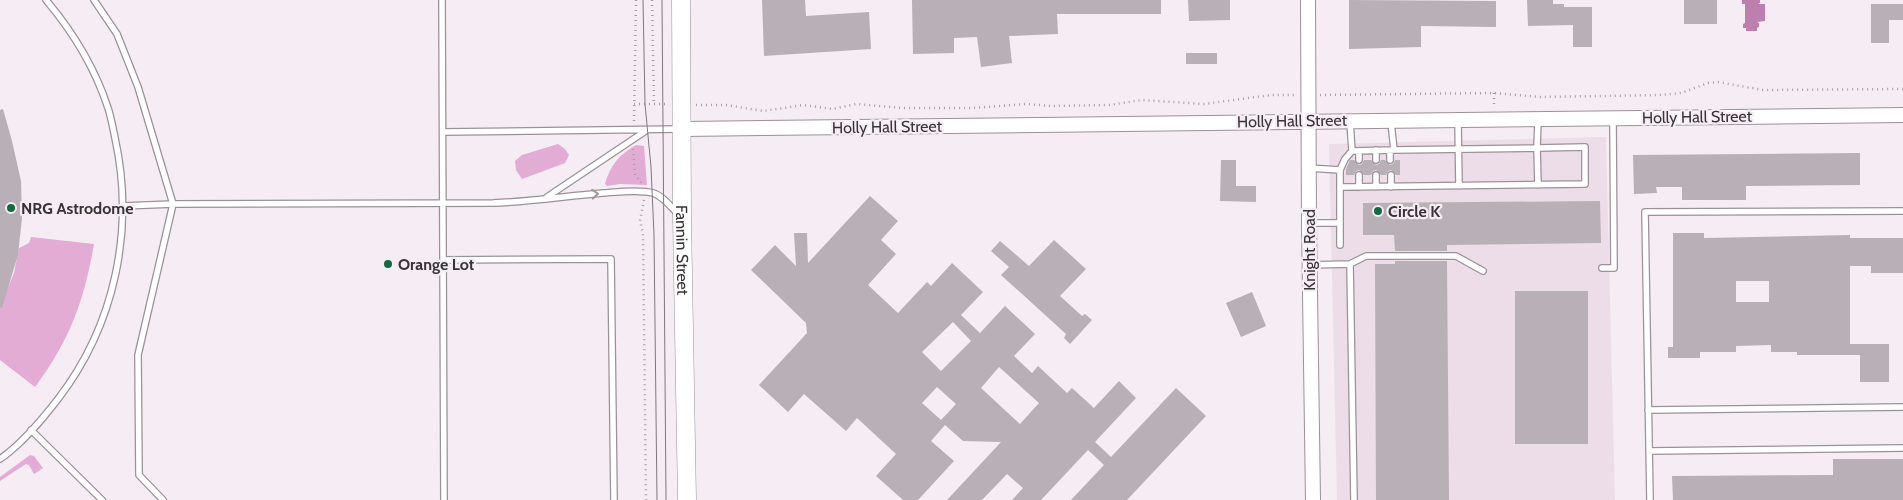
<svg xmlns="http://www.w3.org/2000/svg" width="1903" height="500" font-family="Cabin,sans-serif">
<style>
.built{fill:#eddde8}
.green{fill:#e2acd4}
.water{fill:#bd7fae}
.building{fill:#b9afb6;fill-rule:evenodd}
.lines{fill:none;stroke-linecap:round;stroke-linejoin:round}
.service-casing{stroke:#9b9198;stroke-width:8}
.tertiary-casing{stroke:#9b9198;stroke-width:16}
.primary-casing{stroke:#9b9198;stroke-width:19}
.path{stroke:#a69fa4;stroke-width:2.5;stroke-dasharray:1 4;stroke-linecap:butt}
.service{stroke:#fff;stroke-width:5.5}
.tertiary{stroke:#fff;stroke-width:14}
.primary{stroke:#fff;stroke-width:18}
.tram{stroke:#7f787d;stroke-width:1}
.oneway{stroke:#9c9a9a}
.poi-dot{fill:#106c40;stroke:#f6ecf4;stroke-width:2}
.labels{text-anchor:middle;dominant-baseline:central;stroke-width:4.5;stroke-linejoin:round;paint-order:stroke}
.street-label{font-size:16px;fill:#383436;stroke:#f6ecf4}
.poi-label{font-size:16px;font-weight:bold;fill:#383436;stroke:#f6ecf4;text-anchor:start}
</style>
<rect width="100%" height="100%" fill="#f6ecf4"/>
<!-- built -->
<path class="built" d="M1606,137L1615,500H1337L1329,144Z"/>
<!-- green -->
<path class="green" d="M558,144L565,149L569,155L565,163L522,179L516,170L515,161L522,155Z
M636,145L644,146L647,185L620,184L607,186L605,184C610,165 620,154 636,145Z
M31,237L94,244C84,301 70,340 35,387L0,360V307L14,273L19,248L29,243Z
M30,455L34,456L43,468L34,474L29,465L26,464L0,481V477Z"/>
<!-- water -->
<path class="water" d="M1742,0H1760V3L1758,4H1765V21L1757,22L1759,23V27L1757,28V31H1746V28H1743V24L1745,23V4H1742Z"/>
<!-- building -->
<path class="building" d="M762,0H805L806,16L869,12L871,49L764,56Z
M912,0H1161V14H1057L1058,34L1009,36L1012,63L981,67L977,37L954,38V53L913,54Z
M1188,0H1230V20L1189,21Z
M1349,0L1496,1V27L1421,26V47L1349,49Z
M1527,0H1553V4H1564V7H1592V47H1573V25L1528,26Z
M1684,0H1717V24H1684Z
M1871,4H1903V20H1889V43H1871Z
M1186,53H1217V64H1186Z
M3,109L12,141L21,181L22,218L18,255L2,308L0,307V110Z
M1860,153V185L1746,186V200H1682V187H1656L1657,193L1634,194L1633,155Z
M1221,160H1236V186H1256V202L1220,201Z
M1350,160H1354L1359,165L1362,164L1364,160H1371L1376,165L1379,164L1381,160H1385L1390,165L1393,164L1395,160H1400V175H1396L1391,170L1388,171L1386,175H1381L1376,170L1373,171L1371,175H1364L1359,170L1356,171L1354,175H1346V169Z
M870,196L898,221L881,240L896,254L868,285L898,313L927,282L931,286L952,263L983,292L961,315L980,333L1005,306L1035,334L1014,356L1032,373L1038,366L1067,393L1072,388L1094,408L1119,381L1136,398L1095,442L1111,457L1176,388L1206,416L1127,500H1071L1104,465L1088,450L1041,500H1012L1023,488L1007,474L982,500H947L1001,442L963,441L945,425L931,441L954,461L918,500H903L876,476L896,454L857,418L846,431L804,394L788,412L759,385L807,333L806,323L751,270L775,245L796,266L794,233H807L808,263ZM953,322L971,341L941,371L922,352ZM999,367L1039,403L1020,424L981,388ZM937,387L956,404L941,420L922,403Z
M1600,201L1601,243L1447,245V251H1395L1394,235H1363V203Z
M1673,233H1704V238L1850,235V238H1903V273H1871V266H1850V344H1889V382H1860V355H1797V352H1771V345L1736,346V352H1700V358H1668V347H1673ZM1736,281H1769V302H1736Z
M1054,240L1086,269L1060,296L1082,316L1085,314L1092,320L1070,344L1064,338L1066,334L1001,275L1009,267L991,251L1000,241L1029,266Z
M1395,261H1447L1449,500H1376L1375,264H1395Z
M1515,291H1588V444H1515Z
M1252,292L1266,326L1241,337L1226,303Z
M1833,459H1903V500H1673L1672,476L1833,475Z"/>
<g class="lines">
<defs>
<path id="service" d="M94,0L117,34L138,87L173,204L138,355L139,475L163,500
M442,0L444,500
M1458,121L1459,186
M1350,122L1352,151L1394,150L1391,122
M443,132L680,129
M1376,150V160
M1390,150V160
M1394,150L1537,148L1538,120
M1359,151V160
M1308,168L1340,170V223H1309
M1340,170L1345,159L1352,151
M1359,175V187
M1391,175V187
M1340,187L1585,184V147L1537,148L1538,185
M1376,187V175
M547,197L647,130
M123,206L173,204L493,203C529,202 566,196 603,193C617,192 640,189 653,193C663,196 671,207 679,215
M1340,223V245
M443,260L611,259L614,500
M1350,264L1354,500
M1310,265L1350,264L1366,256H1456L1483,271
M1602,268H1614L1613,120
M1648,410L1903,407
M31,430L102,500
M1649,451L1903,448
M0,459C22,444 41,421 58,399C115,325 135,229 115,138C113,128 111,117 108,108C95,68 73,32 46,0
M1650,500L1645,212L1903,211"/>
<path id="tertiary" d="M1308,0L1309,223L1313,500
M682,129L1903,115"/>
<g id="primary">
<path id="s1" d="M681,0L682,218L687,500"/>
</g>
</defs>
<!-- service casing -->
<use href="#service" class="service-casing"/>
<!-- tertiary casing -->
<use href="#tertiary" class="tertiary-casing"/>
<!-- primary casing -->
<use href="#primary" class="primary-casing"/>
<!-- path -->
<path class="path" d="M652,0L654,104
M1494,93V104
M1320,95L1494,93L1540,97L1659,95L1681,93L1708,83L1718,82L1763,90L1903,89
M634,104H668
M696,105H726L763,111L803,105L833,109L856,104L903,108H973L1026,104L1051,106L1109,105L1142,100L1204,104L1271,95H1295
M634,121L636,0
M633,149L635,175L642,183
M644,200L640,221L643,233L646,500"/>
<!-- service -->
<use href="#service" class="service"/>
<!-- tertiary -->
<use href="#tertiary" class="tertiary"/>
<!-- primary -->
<use href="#primary" class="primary"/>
<!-- tram -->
<path class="tram" d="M643,0L645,104L651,167L654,235L657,500
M662,0L666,500"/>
</g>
<!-- one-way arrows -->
<defs><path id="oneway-chevron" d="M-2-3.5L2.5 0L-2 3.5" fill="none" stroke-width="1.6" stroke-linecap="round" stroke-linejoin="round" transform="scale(1.25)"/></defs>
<use class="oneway" href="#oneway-chevron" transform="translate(595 194) rotate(-5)"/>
<!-- markers -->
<g class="poi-dot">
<circle cx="11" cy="208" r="5"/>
<circle cx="1378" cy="211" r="5"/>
<circle cx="388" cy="264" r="5"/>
</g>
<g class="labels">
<!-- street labels -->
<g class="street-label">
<text transform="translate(1697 117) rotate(-1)">Holly Hall Street</text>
<text transform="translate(1292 121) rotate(-1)">Holly Hall Street</text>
<text transform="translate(887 127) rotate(-1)">Holly Hall Street</text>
<text stroke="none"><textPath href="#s1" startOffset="250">Fannin Street</textPath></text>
<text transform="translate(1309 250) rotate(-90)">Knight Road</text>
</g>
<!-- poi labels -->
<g class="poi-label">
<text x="21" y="208">NRG Astrodome</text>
<text x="1388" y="211">Circle K</text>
<text x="398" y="264">Orange Lot</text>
</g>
</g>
</svg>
